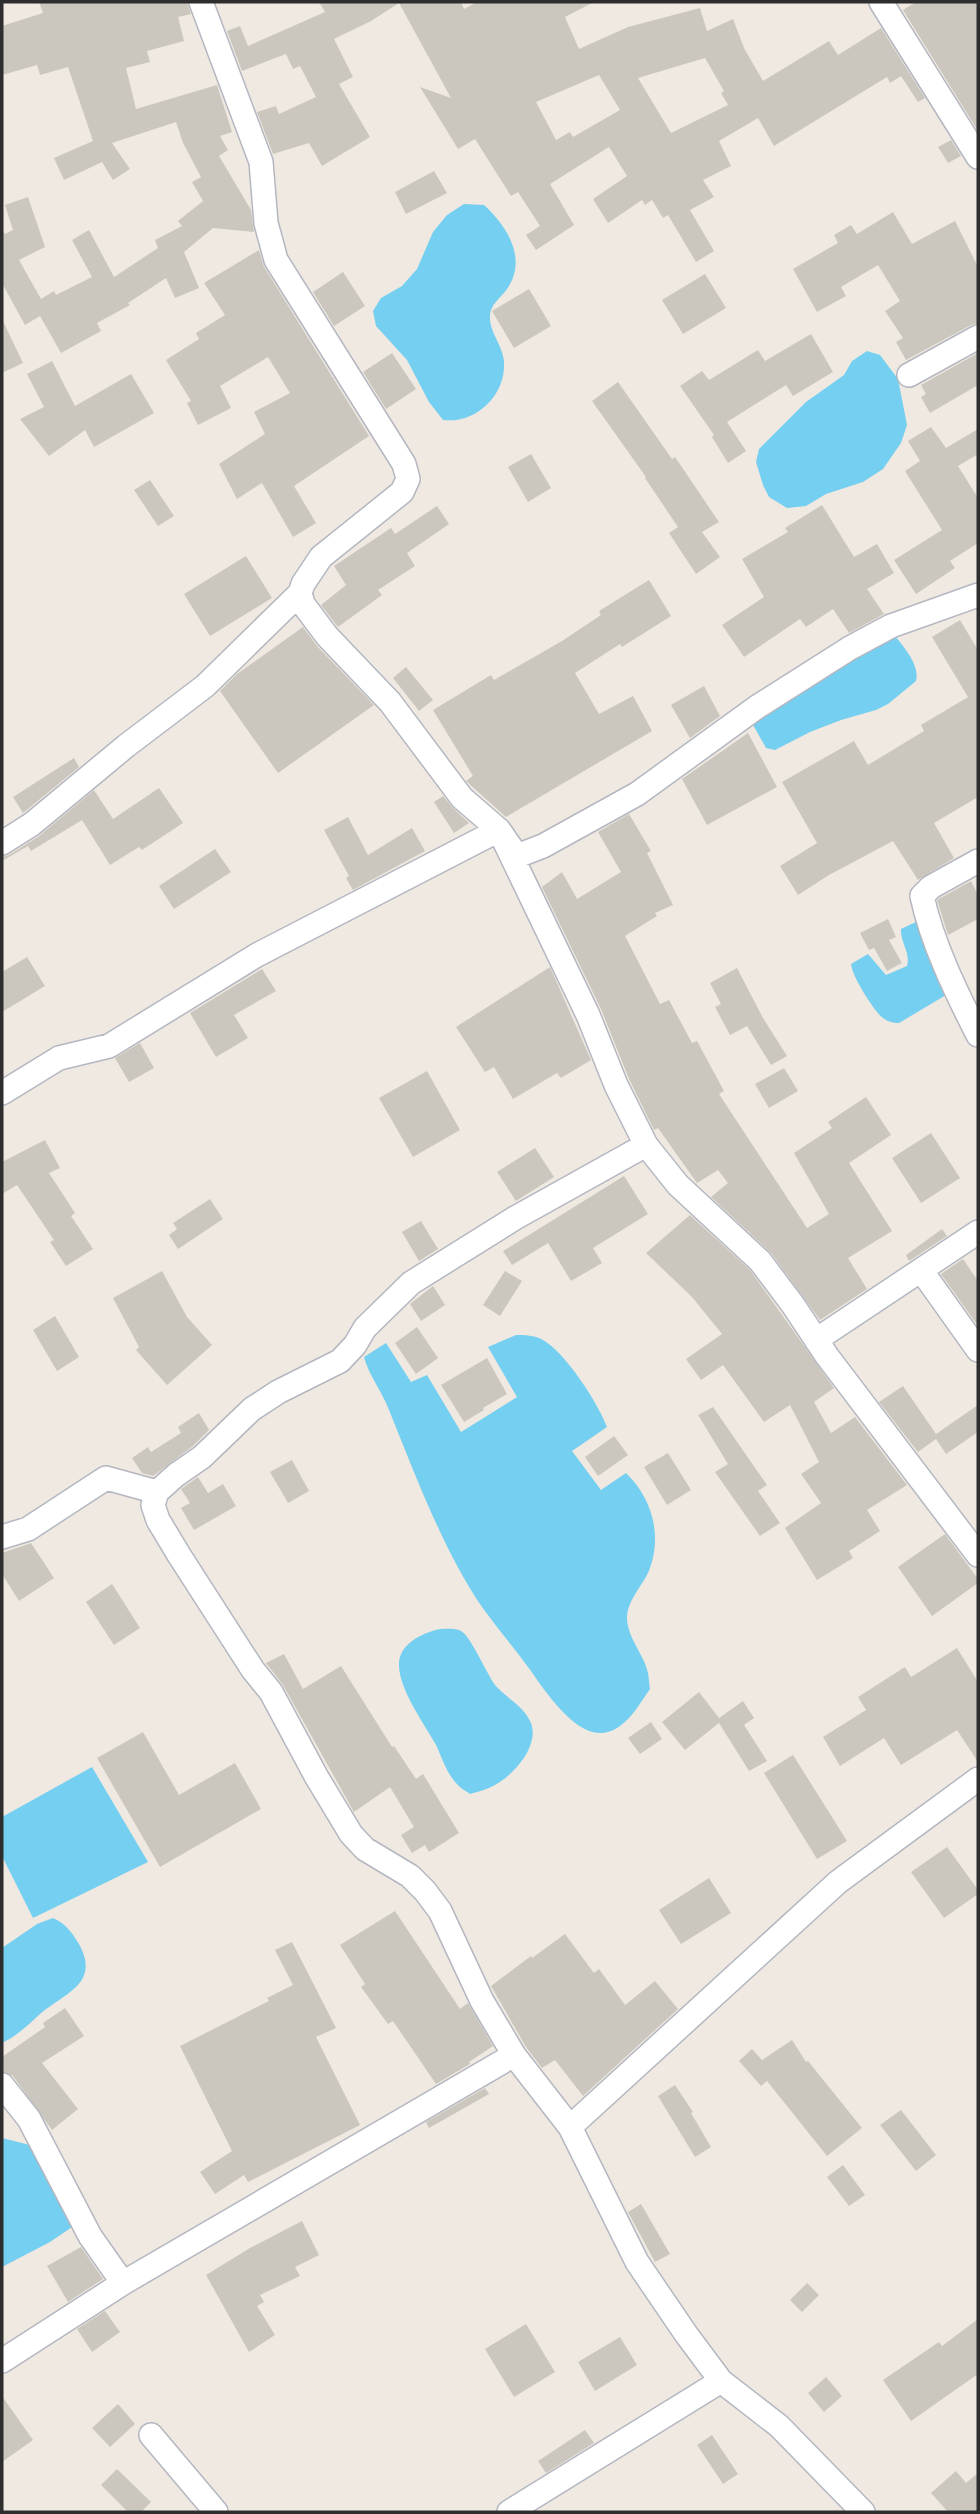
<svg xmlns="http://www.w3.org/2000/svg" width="980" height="2514" font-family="'Exo 2',sans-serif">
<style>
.water{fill:#75cff0}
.building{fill:#cbc7bf;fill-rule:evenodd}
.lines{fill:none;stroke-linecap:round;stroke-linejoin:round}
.minor-casing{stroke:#b4b7c1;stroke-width:26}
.minor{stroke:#fff;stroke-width:23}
</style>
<rect width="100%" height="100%" fill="#efe9e1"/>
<!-- water -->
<path class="water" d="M464,204L484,205C507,226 528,259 507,289C501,298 490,304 490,316C489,332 503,345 504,362C506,395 476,424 443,420L429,402L407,360L376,326L373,311L381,298L402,286L417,269L433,232L447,215Z
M867,351L880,355L898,379L907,425L901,443L883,469L863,482L826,494L806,506L787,508L769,497L763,485L756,462L759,449L806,402L844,375L852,361Z
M895,636C905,648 920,666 916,681L888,704L876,710L841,720L810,732L775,750L766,748L752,723L780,698Z
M918,921L946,995L899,1023C893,1023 888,1022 883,1018C873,1010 852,976 851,964L868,954L886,975L907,966C911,953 900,942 901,929Z
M516,1335C525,1335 534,1335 543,1340C565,1352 598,1403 607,1427L572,1451L601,1490L626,1473C652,1498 662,1534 650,1568C644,1585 628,1598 627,1617C627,1638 644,1654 648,1673C649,1678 649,1684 650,1689C638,1706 624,1733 600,1733C573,1733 545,1691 531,1671C515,1649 498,1629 482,1607C443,1550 415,1474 389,1410C382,1391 369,1376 364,1357L386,1343L411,1382L427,1375L461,1432L517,1397L488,1347Z
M440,1629C447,1629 455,1628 461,1631C470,1635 487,1674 495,1685C506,1698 521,1704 529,1719C542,1741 518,1770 500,1782C491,1788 481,1791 470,1794C466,1791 460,1788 457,1784C447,1774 442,1758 436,1745C424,1723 400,1691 399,1666C398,1644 422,1633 440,1629Z
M92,1767L148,1862L33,1918L2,1856V1817Z
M53,1918C66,1924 71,1931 79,1944C101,1984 64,1993 40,2014C28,2025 17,2036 2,2043V1948L37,1924Z
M2,2138L30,2145L75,2225L50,2242L2,2267Z"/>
<!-- building -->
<path class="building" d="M39,2H187L191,14L178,17L184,41L147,51L150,62L126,68L136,109L217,85L232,132L220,136L228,150L219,156L251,210L254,232L213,228L184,252L199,288L175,298L166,278L128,303L130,305L97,323L101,331L61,353L40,316L25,325L2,283V229L5,234L13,230L5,205L28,197L45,247L19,260L41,299L54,291L56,295L92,277L72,240L89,230L114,277L158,248L155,240L182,226L178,221L203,201L192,182L201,177L183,143L176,122L112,143L130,169L113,180L102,162L64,180L54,158L93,141L68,67L40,75L37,65L2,75V26L43,13Z
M319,2H461L464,9L477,2H594L565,17L579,49L628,27L700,8L707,31L733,19L744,48L763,81L829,41L838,55L881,28L925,98L918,102L901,76L890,83L887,77L774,146L758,118L719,141L731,166L703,180L714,197L690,210L714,251L696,262L668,215L663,218L652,200L645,205L642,200L608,223L593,199L627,176L609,147L550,184L574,225L536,250L526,235L540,226L518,192L511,196L475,139L458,149L420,87L451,98L399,3L371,21L334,39L353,77L339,84L370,137L322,166L309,143L273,154L257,112L276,106L279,114L316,97L300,66L293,69L286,54L242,71L227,31L240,26L248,46L325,12ZM705,58L724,91L721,93L728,105L671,133L638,78ZM599,75L620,110L573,137L570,132L556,140L536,102Z
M916,2H978V131L903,10Z
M951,140L961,156L948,163L938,147Z
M434,171L447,193L406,214L395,192Z
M893,212L912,244L955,221L978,267V323L971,325L906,360L896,342L903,338L885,311L900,301L878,265L841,287L846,296L817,312L793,269L838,243L834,235L851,225L857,234Z
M259,250L264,267L369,436L294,486L316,523L293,537L262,483L237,499L219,464L265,434L254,412L290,393L268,357L220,386L231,408L198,425L187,403L191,401L166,360L199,339L196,333L225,315L204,283Z
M343,272L365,306L334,326L313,292Z
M705,274L726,308L683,334L662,300Z
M529,289L551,326L514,348L492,311Z
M2,319L23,363L2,373Z
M811,334L833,372L793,396L786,385L727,422L746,451L728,463L712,437L714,435L680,386L702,371L709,380L758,350L765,361Z
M392,353L416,389L386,409L363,372Z
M978,353V385L930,413L921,397L926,394L921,385Z
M52,361L75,406L131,374L154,413L94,447L85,430L49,456L20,419L44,407L27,374Z
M618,382L672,459L675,457L719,522L702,532L720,557L696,574L669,533L678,527L645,478L646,477L592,401Z
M931,427L946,448L978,429V454L958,466L978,498V543L950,561L955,568L916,594L894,560L942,530L905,471L920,461L908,441Z
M531,454L551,488L528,502L508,467Z
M150,480L174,516L158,526L134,490Z
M822,505L854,557L877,544L894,573L867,589L884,614L849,633L833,609L806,627L800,619L744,657L722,625L764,597L742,559L788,532L785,528Z
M437,506L449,524L407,553L415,566L378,590L382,595L338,627L321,605L346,585L334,566L391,528L395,534Z
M246,556L272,598L210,636L184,594Z
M649,580L671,616L622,647L620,644L575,673L599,714L633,696L652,731L506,817L466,781L473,776L433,710L491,675L494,680L562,641L601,615L599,611Z
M960,620L978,650V797L934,823L954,858L918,880L893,841L829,875L798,895L780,866L817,843L782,782L854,741L868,765L924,731L921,725L968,697L932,637Z
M303,627L317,646L374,705L278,773L220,691L237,674Z
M406,667L433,700L419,711L393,678Z
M704,686L720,716L690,738L671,705Z
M748,733L777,787L707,825L682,779Z
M74,758L79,767L23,813L13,797Z
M159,788L183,823L142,850L139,847L110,865L82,820L31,851L28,846L2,861V857L9,855L39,836L94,790L113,819Z
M443,796L453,808L469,823L454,833L434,802Z
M629,814L651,851L647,853L673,905L655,913L657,916L625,936L660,1004L669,1000L692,1043L697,1041L724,1091L719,1094L807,1228L829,1214L794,1153L832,1128L828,1122L866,1097L891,1135L849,1163L892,1231L848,1258L867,1289L820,1320L771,1253L711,1197L728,1183L718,1170L697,1183L658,1128L654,1130L629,1079L601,1009L542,887L562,872L577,899L621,872L598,832Z
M348,817L368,855L412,828L425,851L353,890L346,878L349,876L324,830Z
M215,849L231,872L174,909L159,886Z
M971,881L978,895V919L948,935L937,900Z
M888,919L896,937L889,940L902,963L887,971L874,948L869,950L860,933Z
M27,957L45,986L2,1012V972Z
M550,967L591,1060L561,1078L557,1073L513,1099L494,1067L485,1072L456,1027Z
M737,968L763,1018L787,1056L771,1065L747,1026L730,1035L715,1007L721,1004L710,983Z
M262,969L276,991L234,1015L248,1038L216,1057L190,1013Z
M140,1043L154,1068L129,1082L115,1058Z
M784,1068L798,1091L769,1108L755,1084Z
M427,1071L460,1130L413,1157L379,1098Z
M931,1133L960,1178L921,1203L892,1158Z
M45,1140L60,1168L49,1173L75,1213L71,1216L93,1249L66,1266L50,1242L54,1240L17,1185L2,1194V1162Z
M535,1148L554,1177L516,1201L497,1172Z
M624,1176L648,1214L593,1248L602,1263L571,1281L548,1243L512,1265L503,1251Z
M210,1199L223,1219L178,1249L169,1235L177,1229L173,1223Z
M690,1215L750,1270L834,1388L814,1402L831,1433L855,1417L907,1485L867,1510L880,1531L849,1551L853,1558L817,1580L785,1528L821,1503L801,1474L819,1462L790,1405L764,1422L723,1365L701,1380L686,1359L722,1334L692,1297L646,1253Z
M421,1221L438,1249L419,1261L402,1232Z
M942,1229L947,1236L909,1261L906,1255Z
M963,1259L978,1281V1326L941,1274Z
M162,1271L187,1317L212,1345L167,1385L136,1350L139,1347L113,1298Z
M505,1271L522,1281L500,1316L483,1305Z
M433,1286L445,1305L421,1321L410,1304Z
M55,1316L79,1357L57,1371L33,1330Z
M417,1327L438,1358L416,1374L395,1343Z
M487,1358L507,1394L483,1408L484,1410L464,1422L441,1385Z
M903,1386L936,1434L978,1405V1432L946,1454L936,1439L918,1452L879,1402Z
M713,1407L767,1485L758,1491L780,1523L760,1536L715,1472L728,1464L698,1415Z
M199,1413L209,1430L193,1446L153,1476L142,1473L132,1458L148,1447L151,1452L181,1433L178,1427Z
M614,1436L628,1455L598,1476L585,1457Z
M668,1453L691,1490L667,1505L644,1467Z
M292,1460L309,1491L288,1503L270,1472Z
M198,1477L208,1493L223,1484L236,1506L194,1530L181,1508L190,1503L181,1489Z
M945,1534L978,1579V1583L932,1616L898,1567Z
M31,1543L54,1578L19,1601L2,1574V1553Z
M112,1584L140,1628L114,1645L86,1602Z
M957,1648L978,1682V1762L957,1730L901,1765L884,1738L840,1766L823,1737L866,1710L858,1697L905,1667L911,1677Z
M284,1654L303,1689L341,1666L392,1747L394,1746L416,1779L423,1774L459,1833L429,1852L425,1845L412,1853L401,1835L414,1827L390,1787L354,1812L283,1685L266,1663Z
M699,1692L719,1718L743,1701L754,1718L744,1725L767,1761L749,1771L719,1723L685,1750L662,1722Z
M651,1722L662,1739L640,1754L628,1738Z
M143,1732L179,1795L235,1763L261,1809L160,1867L97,1758Z
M793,1755L847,1841L817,1859L764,1773Z
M947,1847L978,1890V1894L944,1918L911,1872Z
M709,1878L731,1913L681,1944L659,1910Z
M395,1911L460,2009L468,2003L493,2046L469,2062L470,2064L436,2084L393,2021L388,2024L361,1987L365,1984L340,1945Z
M565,1934L594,1973L599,1969L625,2005L655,1981L678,2009L583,2096L555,2060L542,2068L526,2047L491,1986L531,1956L532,1958Z
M292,1942L336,2028L316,2037L360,2125L248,2182L244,2175L215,2194L200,2172L232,2151L180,2046L269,2001L267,1998L293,1985L275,1950Z
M65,2008L84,2036L42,2063L78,2109L52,2130L13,2076L2,2071V2057L45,2027L43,2023Z
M792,2040L806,2062L808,2061L862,2128L827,2156L767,2081L761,2086L739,2061L752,2049L762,2060Z
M675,2085L693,2112L691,2113L711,2147L695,2157L658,2096Z
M485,2088L489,2094L429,2128L426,2122Z
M901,2110L936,2155L916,2171L880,2125Z
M843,2165L865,2195L849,2206L827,2177Z
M641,2204L670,2254L655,2262L628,2212Z
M302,2221L319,2255L295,2267L300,2276L260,2295L264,2302L257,2306L275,2335L249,2352L206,2275L250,2248Z
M81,2247L103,2279L68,2302L47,2266Z
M807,2283L819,2295L802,2312L790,2300Z
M105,2311L120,2332L92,2352L77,2329Z
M978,2319V2374L911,2421L883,2380L939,2342L942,2346Z
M526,2324L555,2372L514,2397L485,2349Z
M620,2337L637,2365L595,2391L578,2362Z
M826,2377L842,2396L824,2412L808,2393Z
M2,2396L33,2440L2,2462Z
M118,2404L135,2424L110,2447L92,2428Z
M585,2430L594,2443L546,2473L538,2461Z
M712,2435L738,2474L723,2484L697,2445Z
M117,2469L151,2502L141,2512H128L101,2485Z
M956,2471L966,2483L978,2473V2512H948L931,2493Z"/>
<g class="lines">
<defs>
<path id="minor" d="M201,2L261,162L266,223L276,260L404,464L408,479L402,492L321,557L303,584L300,593L303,604L327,636L390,702L462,798L499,830L588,1015L616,1085L646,1145L678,1185L760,1261L793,1305L827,1356L978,1555
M881,2L978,157
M909,375L978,337
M2,843L32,824L126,746L205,686L300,593
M978,861L931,887L922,896C932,943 956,992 978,1035
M2,1093L59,1058L109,1046L257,955L499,830L517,856L543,846L637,794L757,707L850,648L891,626L978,595
M921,1270L978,1350
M816,1340L978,1232
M2,1537L28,1529L106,1478L157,1492
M2,2085L29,2119L90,2236L123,2283
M570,2127L514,2055L482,2001L440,1911L425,1891L410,1876L365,1849L351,1834L316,1776L271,1692L253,1670L179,1555L158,1520L153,1505L157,1492L176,1475L202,1457L252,1409L278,1392L340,1361L355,1345L365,1328L411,1283L515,1218L646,1145
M2,2361L123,2283L514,2055
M151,2435L216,2512
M509,2512L721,2381
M863,2512L779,2426L721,2381L686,2334L637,2262L570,2127L838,1882L978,1779"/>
</defs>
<!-- minor casing -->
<use href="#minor" class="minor-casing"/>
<!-- minor -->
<use href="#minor" class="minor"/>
</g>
<!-- border -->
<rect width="980" height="2514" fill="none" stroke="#2e2e2e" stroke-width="7"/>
</svg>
